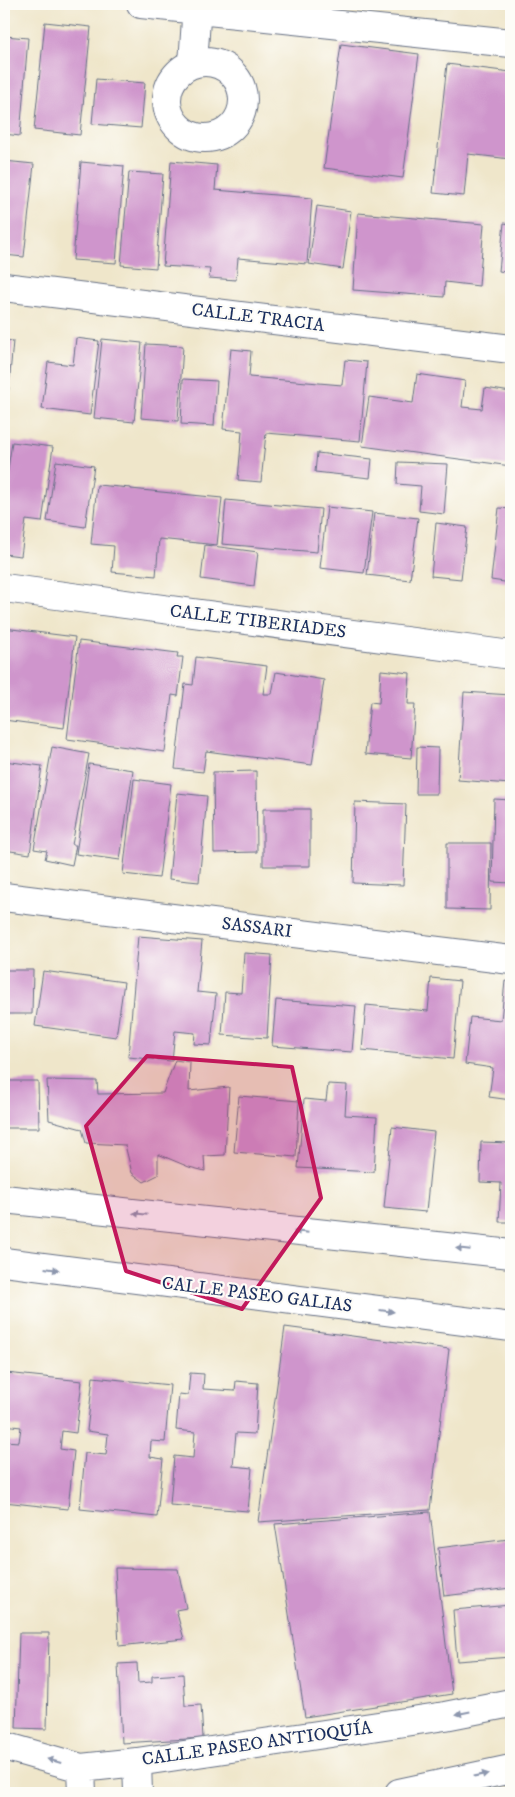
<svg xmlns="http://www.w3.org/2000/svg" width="515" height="1797" font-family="'IM FELL DW Pica',serif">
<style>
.building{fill:#cf95cc}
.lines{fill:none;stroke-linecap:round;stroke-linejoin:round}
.minor-casing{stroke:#656f84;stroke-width:30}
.minor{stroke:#fff;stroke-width:28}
.oneway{fill:#8d97ae}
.marked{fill:#c2185b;fill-opacity:0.2;stroke:#c2185b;stroke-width:4;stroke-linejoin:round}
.labels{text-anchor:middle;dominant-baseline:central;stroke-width:4.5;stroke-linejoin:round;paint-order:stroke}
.street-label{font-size:18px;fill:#1b2f5e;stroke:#fdfcf7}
</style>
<rect width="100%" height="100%" fill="#fdfcf7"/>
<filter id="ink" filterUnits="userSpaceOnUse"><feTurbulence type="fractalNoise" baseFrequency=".02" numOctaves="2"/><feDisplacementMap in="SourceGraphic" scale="10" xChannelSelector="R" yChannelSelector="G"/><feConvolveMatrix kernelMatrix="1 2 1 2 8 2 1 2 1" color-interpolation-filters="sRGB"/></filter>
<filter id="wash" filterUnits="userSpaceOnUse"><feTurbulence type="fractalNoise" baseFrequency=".0096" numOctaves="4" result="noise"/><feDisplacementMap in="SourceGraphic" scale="20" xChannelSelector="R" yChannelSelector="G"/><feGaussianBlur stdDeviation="1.12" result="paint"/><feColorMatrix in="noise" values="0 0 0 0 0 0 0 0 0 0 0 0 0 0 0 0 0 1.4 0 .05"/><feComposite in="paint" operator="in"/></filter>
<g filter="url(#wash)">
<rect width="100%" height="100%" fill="#efe6ca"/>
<g id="blocks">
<!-- building -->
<path class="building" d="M45,22L91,27L80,135L34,130Z
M4,36L28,38L20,136L4,134Z
M341,44L419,54L403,178L324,168Z
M447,64L511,72V143L510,159L468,154L464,196L433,193Z
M96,79L145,83L141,128L92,124Z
M4,161L34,164L24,257L4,255Z
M171,161L217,165L215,190L312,198L307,264L238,258L236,280L209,278L210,269L163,266Z
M81,162L124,166L116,263L73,260Z
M129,172L163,174L156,268L121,265Z
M317,206L351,211L343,269L309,264Z
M358,213L484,224L479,286L445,282L444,297L353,290Z
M504,223L511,224V273L499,271Z
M76,338L99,341L90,415L42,409L48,362L73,365Z
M102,339L142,343L134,422L94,418Z
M4,340L13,341L8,397H4Z
M146,344L183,346L178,421L141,418Z
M231,349L251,351L249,377L342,385L345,360L367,362L360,441L266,433L261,482L238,480L242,431L223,429Z
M417,374L465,381L462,407L482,409L485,388L511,392V466L362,446L369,397L413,403Z
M183,379L217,381L214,426L181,424Z
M12,442L53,447L42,522L26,520L21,556L4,554V496Z
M317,453L372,459L370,478L315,472Z
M56,461L94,466L85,527L47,521Z
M398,462L448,464L444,514L419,511L421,486L397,484Z
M97,485L131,488V489L222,498L217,545L159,539L156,576L112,572L114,546L91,544Z
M226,500L321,509L317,552L222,544Z
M327,507L372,512L364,573L320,568Z
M499,508L511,509V583L491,580Z
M374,513L418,518L410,580L367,575Z
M436,523L467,527L461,579L431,576Z
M205,545L258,552L254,586L201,579Z
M4,628L75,637L64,728L4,720Z
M79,641L178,653L177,657H183L178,696L172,695L165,752L67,739Z
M196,657L267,666L263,694H272L276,672L324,680L312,765L206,751L203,772L175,769L185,684L193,685Z
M381,670L410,673L408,704H415L411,758L365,754L370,702L379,703Z
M464,692L511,695L510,784L458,780Z
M52,747L89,754L72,845H76L72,865L45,859L47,851L34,849Z
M417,747L438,748L437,794H416Z
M4,761L42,766L30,854L4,850Z
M89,764L133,770L120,860L76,854Z
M256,771L257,852L214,853L213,772Z
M134,779L171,784L159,878L123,874Z
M177,793L207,796L199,882L169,879Z
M494,799L511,800V883L492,882Z
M355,802L406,804L403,885L353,883Z
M263,809H310V866H263Z
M447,843H491L490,910L447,909Z
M138,936L202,941L197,992L216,994L211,1045L194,1044L195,1033L175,1031L172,1061L128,1057Z
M244,953L272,955L267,1038L222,1035L225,992L241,993Z
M4,970H33L32,1014H4Z
M43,971L124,982L116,1037L35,1026Z
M431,978L460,981L453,1059L362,1050L366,1005L428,1011Z
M505,981L511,982V1100L489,1097L493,1068L465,1064L470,1017L501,1020Z
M276,1000L356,1006L352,1052L272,1046Z
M175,1060L190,1062L189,1091L229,1087L225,1155L204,1156L205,1171L189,1167L158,1154V1175L144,1182L132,1173L125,1145L86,1143L82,1129L49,1120L47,1080L97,1081L98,1094L163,1093Z
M4,1081H38L39,1128H4Z
M328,1084L347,1085L345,1115L377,1117L374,1172L298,1168L304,1099L326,1101Z
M239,1096L299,1101L296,1157L234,1152Z
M392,1127L434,1132L426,1212L384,1208Z
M481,1142L511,1143V1222H499L501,1183L480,1182Z
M285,1327L449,1349L430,1510L258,1522Z
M6,1373L82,1381L76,1433L62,1431L60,1449L74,1451L68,1509L4,1502V1441L19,1442L21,1427L4,1425V1394Z
M190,1373L204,1374L203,1389L235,1391L236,1381L258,1383L255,1434L236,1433L233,1466L252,1468L248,1511L170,1505L174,1456L193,1458L195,1432L176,1430L179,1394L188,1395Z
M93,1377L170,1385L165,1442L151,1441L150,1457L163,1459L157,1517L80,1509L85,1453L106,1455L108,1434L87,1431Z
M430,1512L452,1694L305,1717L275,1524Z
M509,1539L511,1559V1588L444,1596L438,1548Z
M115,1568L178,1569L186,1608L176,1610L184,1639L119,1646Z
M511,1605V1657L457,1661L453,1610Z
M19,1633H49L47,1729L16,1728Z
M137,1663L138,1683L152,1682V1676L183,1674L185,1706L201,1705L203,1738L122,1743L118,1664Z"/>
</g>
</g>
<g filter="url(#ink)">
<use href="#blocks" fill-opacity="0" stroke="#656f84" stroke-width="1"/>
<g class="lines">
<defs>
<path id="minor" d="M141,4L511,43
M167 100a38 38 0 1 1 76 0a38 38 0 1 1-76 0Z
M193,64L197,4
M4,287L511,349
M4,588L511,655
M4,897L511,960
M4,1199L511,1254
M4,1262L511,1327
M4,1746L81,1768L137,1762L445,1716L511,1703
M137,1762L138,1793
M81,1768L82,1793
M399,1793L511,1769"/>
</defs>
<!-- minor casing -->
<use href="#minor" class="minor-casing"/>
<!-- minor -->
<use href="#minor" class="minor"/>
</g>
<!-- one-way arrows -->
<defs><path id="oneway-solid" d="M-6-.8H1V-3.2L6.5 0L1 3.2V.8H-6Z" transform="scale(1.25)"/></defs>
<g class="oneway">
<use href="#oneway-solid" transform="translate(140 1214) rotate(-174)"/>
<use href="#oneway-solid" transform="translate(301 1232) rotate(-174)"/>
<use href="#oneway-solid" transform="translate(463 1249) rotate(-174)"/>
<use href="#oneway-solid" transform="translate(52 1269) rotate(8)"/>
<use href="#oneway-solid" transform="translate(387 1311) rotate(7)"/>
<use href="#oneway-solid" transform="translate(463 1713) rotate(169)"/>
<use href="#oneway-solid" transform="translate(54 1761) rotate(-164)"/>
<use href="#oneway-solid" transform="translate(481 1775) rotate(-12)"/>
</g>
</g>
<!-- marked area -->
<path class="marked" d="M147,1056L292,1067L321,1198L242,1309L126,1271L86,1126Z"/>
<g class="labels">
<!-- street labels -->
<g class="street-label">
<text transform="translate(258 318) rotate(7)">CALLE TRACIA</text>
<text transform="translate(258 622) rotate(7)">CALLE TIBERIADES</text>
<text transform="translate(257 928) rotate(7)">SASSARI</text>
<text transform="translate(257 1295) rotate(7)">CALLE PASEO GALIAS</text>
<text transform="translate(257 1744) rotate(-8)">CALLE PASEO ANTIOQUÍA</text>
</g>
</g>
<!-- margin -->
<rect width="515" height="1797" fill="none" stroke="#fdfcf7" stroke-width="20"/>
</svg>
